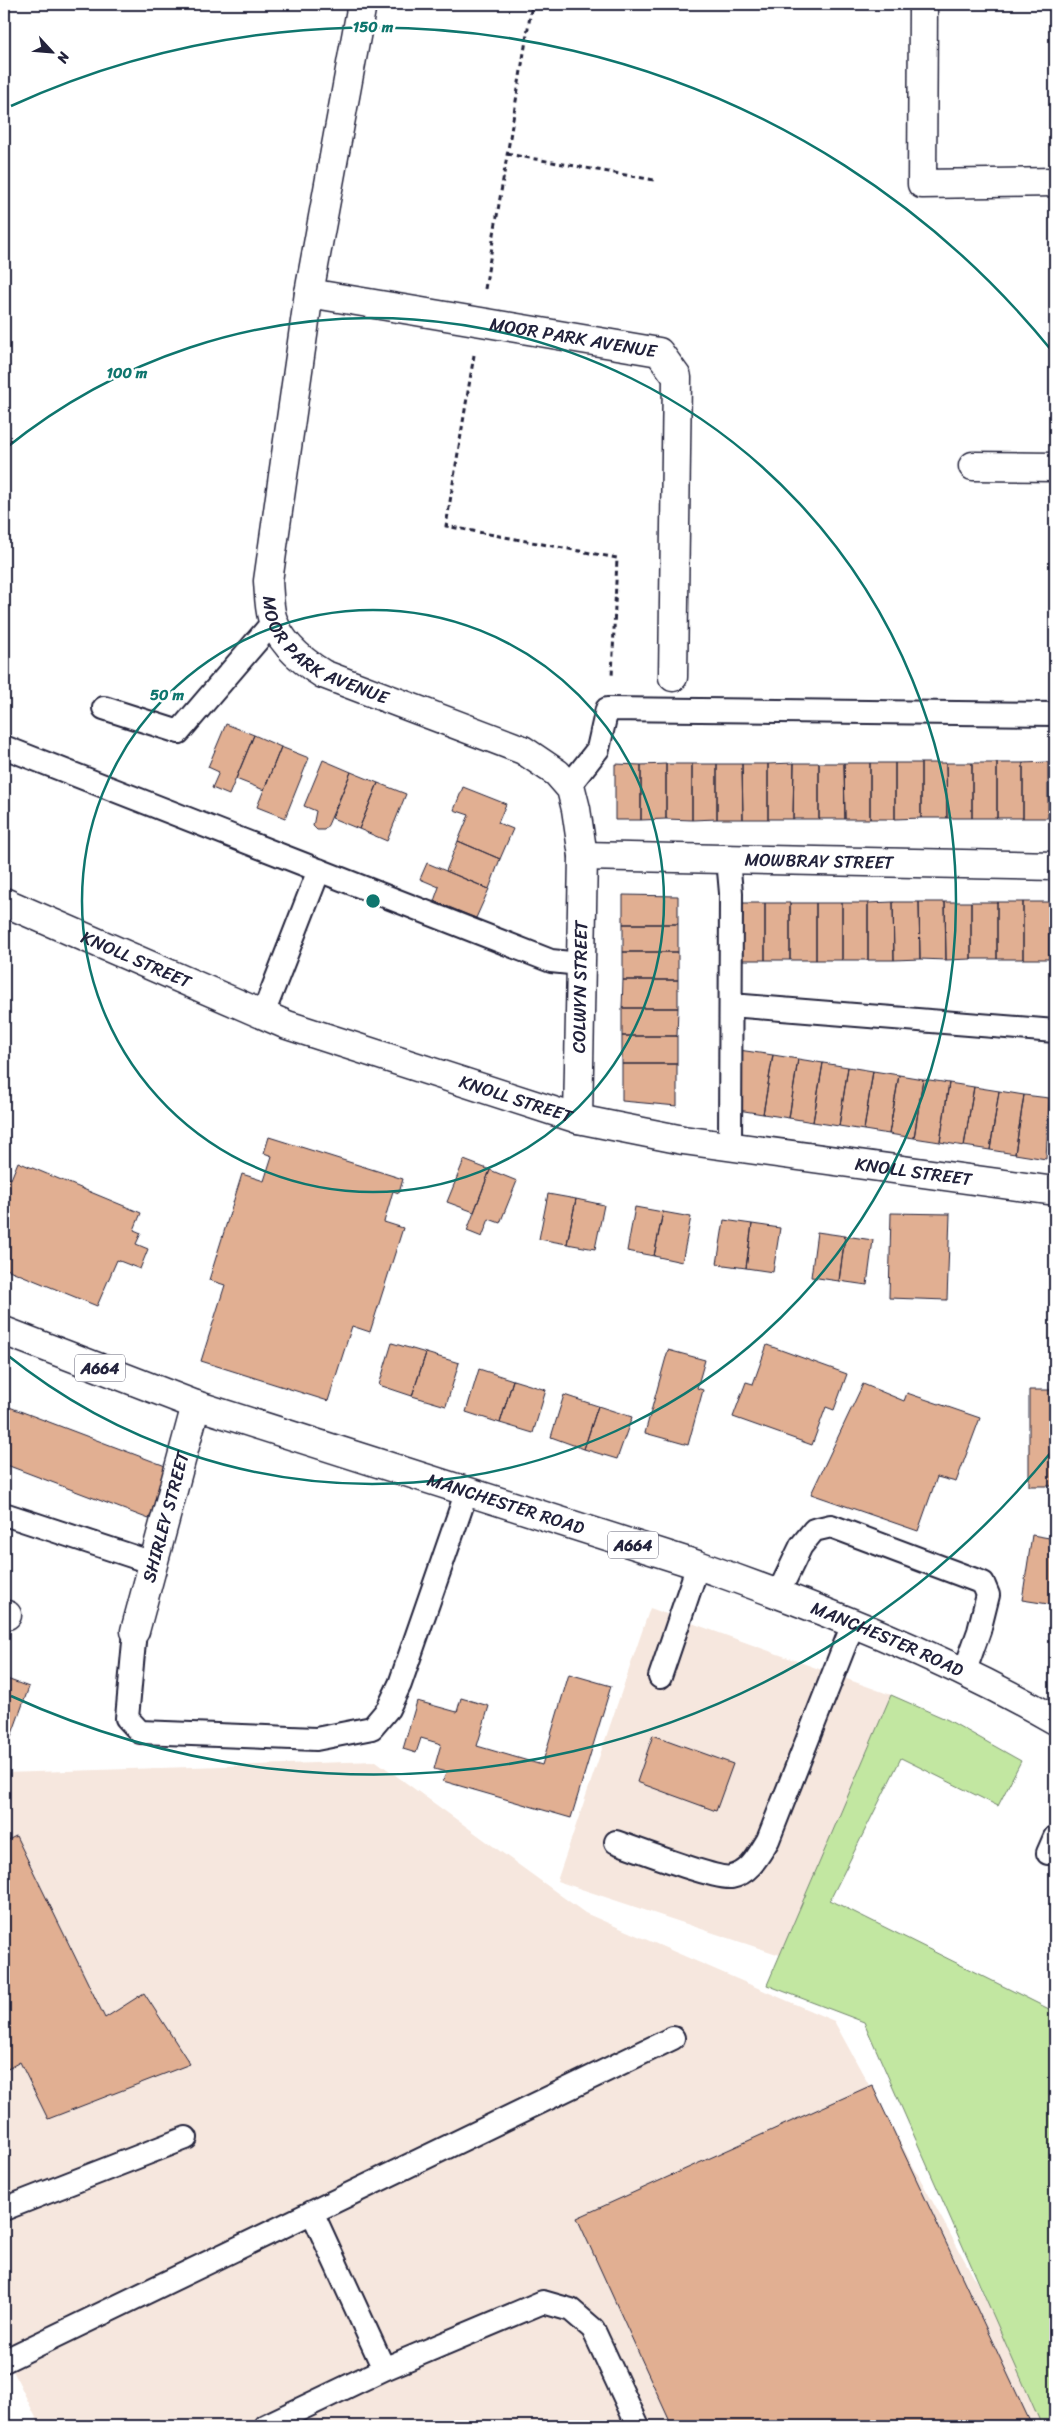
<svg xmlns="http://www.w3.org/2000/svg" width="1059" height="2430" font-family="Sriracha,sans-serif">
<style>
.built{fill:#f6e7de}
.green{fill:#c2e7a1;stroke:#72846e}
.building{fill:#e1af92;stroke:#22223b}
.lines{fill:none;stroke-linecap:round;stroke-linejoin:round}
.lane-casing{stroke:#22223b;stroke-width:26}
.street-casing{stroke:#22223b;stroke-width:31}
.primary-casing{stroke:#22223b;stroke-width:31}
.path{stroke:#22223b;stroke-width:3;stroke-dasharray:5 4;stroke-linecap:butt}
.lane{stroke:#fff;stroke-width:22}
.street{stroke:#fff;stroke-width:28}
.primary{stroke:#fff;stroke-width:28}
.ring{fill:none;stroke:#0f766e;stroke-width:2.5}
.labels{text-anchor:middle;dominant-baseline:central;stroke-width:5;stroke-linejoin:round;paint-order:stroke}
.shield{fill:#fff;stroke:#646476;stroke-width:1}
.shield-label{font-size:16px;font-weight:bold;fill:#22223b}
.street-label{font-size:18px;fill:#22223b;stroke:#fff}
.centre{fill:#0f766e;stroke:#fff;stroke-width:2.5}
.ring-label{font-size:15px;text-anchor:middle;font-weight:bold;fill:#0f766e;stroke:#fff;stroke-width:5;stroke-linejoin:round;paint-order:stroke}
</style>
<rect width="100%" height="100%" fill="#fff"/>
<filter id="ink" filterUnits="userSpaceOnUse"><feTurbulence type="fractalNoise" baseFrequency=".02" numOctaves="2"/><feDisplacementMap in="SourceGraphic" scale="10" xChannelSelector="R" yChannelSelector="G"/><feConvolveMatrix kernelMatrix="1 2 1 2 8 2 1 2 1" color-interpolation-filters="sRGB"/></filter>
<g filter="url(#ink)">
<!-- built -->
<path class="built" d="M650,1608L891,1695L780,1955L557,1881Z
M376,1761L585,1913L834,2021L1055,2426H40L4,2352V1773Z"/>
<!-- green -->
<path class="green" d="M891,1695L948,1720L1021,1761L998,1806L901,1758L830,1900L1055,2012V2426H1042L864,2022L767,1985Z"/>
<!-- building -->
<path class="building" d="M226,724L254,735L229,795L212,788L219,772L208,767Z
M254,735L281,747L264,790L236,779Z
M281,747L309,758L285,818L257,807Z
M323,760L351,772L328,825L324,830H317L313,826L316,811L304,806Z
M1048,762V818H1023V763Z
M794,763L793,819H768V764Z
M794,763H819V819H793Z
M819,763H844L845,819H819Z
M844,763H870V819H845Z
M870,763H895V819H870Z
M895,763H921V818L895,819Z
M921,763H946L947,818H921Z
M946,763H972V818H947Z
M972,763H997V818H972Z
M997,763H1023V818H997Z
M615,764L641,765V820H615Z
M666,764V819L641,820V765Z
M666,764H692V820L666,819Z
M692,764H717V819L692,820Z
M717,764H742L743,819H717Z
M742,764H768V819H743Z
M351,772L378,783L359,829L332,818Z
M378,783L406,794L387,841L359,829Z
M463,787L506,804L498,823L513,829L500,859L458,841L469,815L454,810Z
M458,841L500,859L489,889L446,871Z
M427,863L489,889L476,918L434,901L439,887L420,879Z
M623,895L678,896V924H623Z
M893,902H919L920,959L894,960Z
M893,902L894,960H868V903Z
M919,902H945L946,960L920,959Z
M945,902H971V959L946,960Z
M971,902H997V959H971Z
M997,902H1023V959H997Z
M1023,902H1049V959H1023Z
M738,903H765V960H739Z
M765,903H790V960H765Z
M790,903H816V960H790Z
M816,903H842V960H816Z
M842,903H868V960H842Z
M623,924H678V952H623Z
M623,952H678V980H623Z
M623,980H678V1008H622Z
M622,1008H678L677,1036H622Z
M622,1036H677V1064H622Z
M739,1050L773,1055L763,1114L738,1110Z
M773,1055L798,1059L789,1118L763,1114Z
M798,1059L823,1063L813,1122L789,1118Z
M823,1063L848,1067L839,1126L813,1122Z
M622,1064H677V1106L622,1101Z
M848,1067L873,1071L864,1130L839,1126Z
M873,1071L899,1075L889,1134L864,1130Z
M899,1075L923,1079L914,1138L889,1134Z
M923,1079L949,1083L940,1142L914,1138Z
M949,1083L974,1087L964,1146L940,1142Z
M974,1087L999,1091L990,1150L964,1146Z
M999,1091L1024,1095L1015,1154L990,1150Z
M1024,1095L1049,1098L1046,1159L1015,1154Z
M269,1137L403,1179L399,1193L393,1191L384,1222L403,1228L370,1332L352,1326L328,1401L201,1361L225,1285L209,1280L242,1174L264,1181L272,1156L264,1153Z
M464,1160L490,1170L474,1212L447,1202Z
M18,1162L141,1213L134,1230L141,1233L136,1244L148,1249L140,1269L117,1260L97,1306L4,1268V1176L11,1179Z
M490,1170L517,1181L500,1223L489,1219L482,1237L467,1231Z
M548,1194L576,1199L567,1244L539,1239Z
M576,1199L604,1205L595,1249L567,1244Z
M635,1207L663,1212L654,1256L627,1251Z
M663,1212L691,1217L682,1262L654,1256Z
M891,1213L950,1214L947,1300L889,1298Z
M724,1220L752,1224L746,1268L717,1264Z
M752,1224L780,1228L773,1272L746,1268Z
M817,1232L845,1236L839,1281L811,1277Z
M845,1236L873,1240L867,1285L839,1281Z
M392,1343L426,1353L412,1396L379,1385Z
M767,1345L847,1374L834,1410L826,1407L812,1445L733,1417L746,1382L753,1384Z
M668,1350L705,1360L697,1388L703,1390L688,1445L645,1433Z
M426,1353L459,1363L446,1406L412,1396Z
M479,1369L513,1380L500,1423L466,1412Z
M513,1380L546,1390L533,1433L500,1423Z
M863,1384L904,1401L907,1393L980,1418L956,1482L937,1477L918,1531L811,1494Z
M1029,1390H1055V1486H1029Z
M564,1395L598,1406L584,1449L551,1437Z
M4,1405L168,1467L149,1519L4,1464Z
M598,1406L632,1417L617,1459L584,1449Z
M1032,1535L1055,1539V1605L1022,1600Z
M569,1674L611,1686L571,1818L443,1781L446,1772L434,1769L441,1744L421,1738L416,1753L403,1749L417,1701L457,1712L461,1698L489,1706L477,1746L542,1765Z
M4,1678L29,1687L8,1745L4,1744Z
M653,1735L733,1764L716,1811L637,1782Z
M16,1836L105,2018L144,1993L190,2064L48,2119L20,2062L4,2071V1842Z
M872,2085L1032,2426H672L577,2218Z"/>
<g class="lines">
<defs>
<path id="lane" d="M104,708L179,732L274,621
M4,747L551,961L580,964
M569,786L598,749L607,709L1055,714
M728,859L731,893L730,1147
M731,1005L1055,1031
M263,1014L319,870
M4,1514L153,1563
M778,1594L801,1546L814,1530L831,1526L983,1583L988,1595L979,1631L964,1673
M135,1631L127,1718L140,1732L316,1739L372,1728L388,1709L400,1684L467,1491
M660,1677L698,1565
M616,1842C633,1848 718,1880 731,1877C750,1873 758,1856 768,1840L853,1624
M1048,1853L1055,1837
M4,2209L186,2138
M312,2212L384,2369L543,2302L571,2310L593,2329L638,2426
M4,2361L673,2038
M265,2426L384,2369"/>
<g id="street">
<path id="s1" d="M362,4L309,293L268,581C269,593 269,606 272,617C279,642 302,661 323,674L523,750L557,773L571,789L576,809L583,856L578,1119"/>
<path d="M923,4L922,184L1055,182"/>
<path id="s2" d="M309,293L659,352L677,377L673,677"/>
<path d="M973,466L1055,467"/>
<path id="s3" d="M583,856L1055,866"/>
<path id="s4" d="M4,902L287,1025L578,1119L683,1140L1055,1191"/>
<path d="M4,1615H7"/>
<path id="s5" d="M135,1631L196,1405"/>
</g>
<g id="primary">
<path id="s6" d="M4,1331L196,1405L698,1565C820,1608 943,1656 1055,1720"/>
</g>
</defs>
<!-- lane casing -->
<use href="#lane" class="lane-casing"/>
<!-- street casing -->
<use href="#street" class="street-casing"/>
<!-- primary casing -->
<use href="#primary" class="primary-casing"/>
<!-- path -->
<path class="path" d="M507,154L654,180
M485,289L532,4
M474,355L446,526L617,558L612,677"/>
<!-- lane -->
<use href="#lane" class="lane"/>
<!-- street -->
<use href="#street" class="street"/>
<!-- primary -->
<use href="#primary" class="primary"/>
</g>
</g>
<!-- distance rings -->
<g class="ring">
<circle cx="373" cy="901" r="291"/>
<path d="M6 448A583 583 0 1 1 6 1354"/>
<path d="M1052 1451A874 874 0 0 1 11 1696M11 106A874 874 0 0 1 1052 351"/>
</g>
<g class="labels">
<!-- shield labels -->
<g class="shield">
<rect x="75" y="1354.5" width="50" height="27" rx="4"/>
<rect x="608" y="1531.5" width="50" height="27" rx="4"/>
</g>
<g class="shield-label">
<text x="100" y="1368">A664</text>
<text x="633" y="1545">A664</text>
</g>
<!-- street labels -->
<g class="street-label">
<text stroke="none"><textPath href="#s2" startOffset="268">MOOR PARK AVENUE</textPath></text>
<text stroke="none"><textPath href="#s1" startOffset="684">MOOR PARK AVENUE</textPath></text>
<text stroke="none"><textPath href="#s3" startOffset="236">MOWBRAY STREET</textPath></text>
<text stroke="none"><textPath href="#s4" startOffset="144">KNOLL STREET</textPath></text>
<text transform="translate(580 987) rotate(-89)">COLWYN STREET</text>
<text stroke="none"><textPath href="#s4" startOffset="549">KNOLL STREET</textPath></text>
<text stroke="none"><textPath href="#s4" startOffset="954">KNOLL STREET</textPath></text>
<text stroke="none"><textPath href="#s6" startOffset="531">MANCHESTER ROAD</textPath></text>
<text stroke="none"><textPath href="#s5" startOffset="118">SHIRLEY STREET</textPath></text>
<text stroke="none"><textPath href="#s6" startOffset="936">MANCHESTER ROAD</textPath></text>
</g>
</g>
<circle cx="373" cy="901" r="8" class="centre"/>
<g class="ring-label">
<text x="373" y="32">150 m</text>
<text x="127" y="378">100 m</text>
<text x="167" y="700">50 m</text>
</g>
<!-- margin -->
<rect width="1059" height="2430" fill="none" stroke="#fff" stroke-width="20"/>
<rect x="10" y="10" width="1039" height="2410" fill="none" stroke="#22223b" stroke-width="2" filter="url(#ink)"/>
<!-- north arrow -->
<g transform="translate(52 52) rotate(116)" stroke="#ffffff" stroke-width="4" paint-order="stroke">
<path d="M0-4L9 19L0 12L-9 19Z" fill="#22223b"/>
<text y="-8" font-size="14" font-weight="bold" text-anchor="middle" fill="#22223b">N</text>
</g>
</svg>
